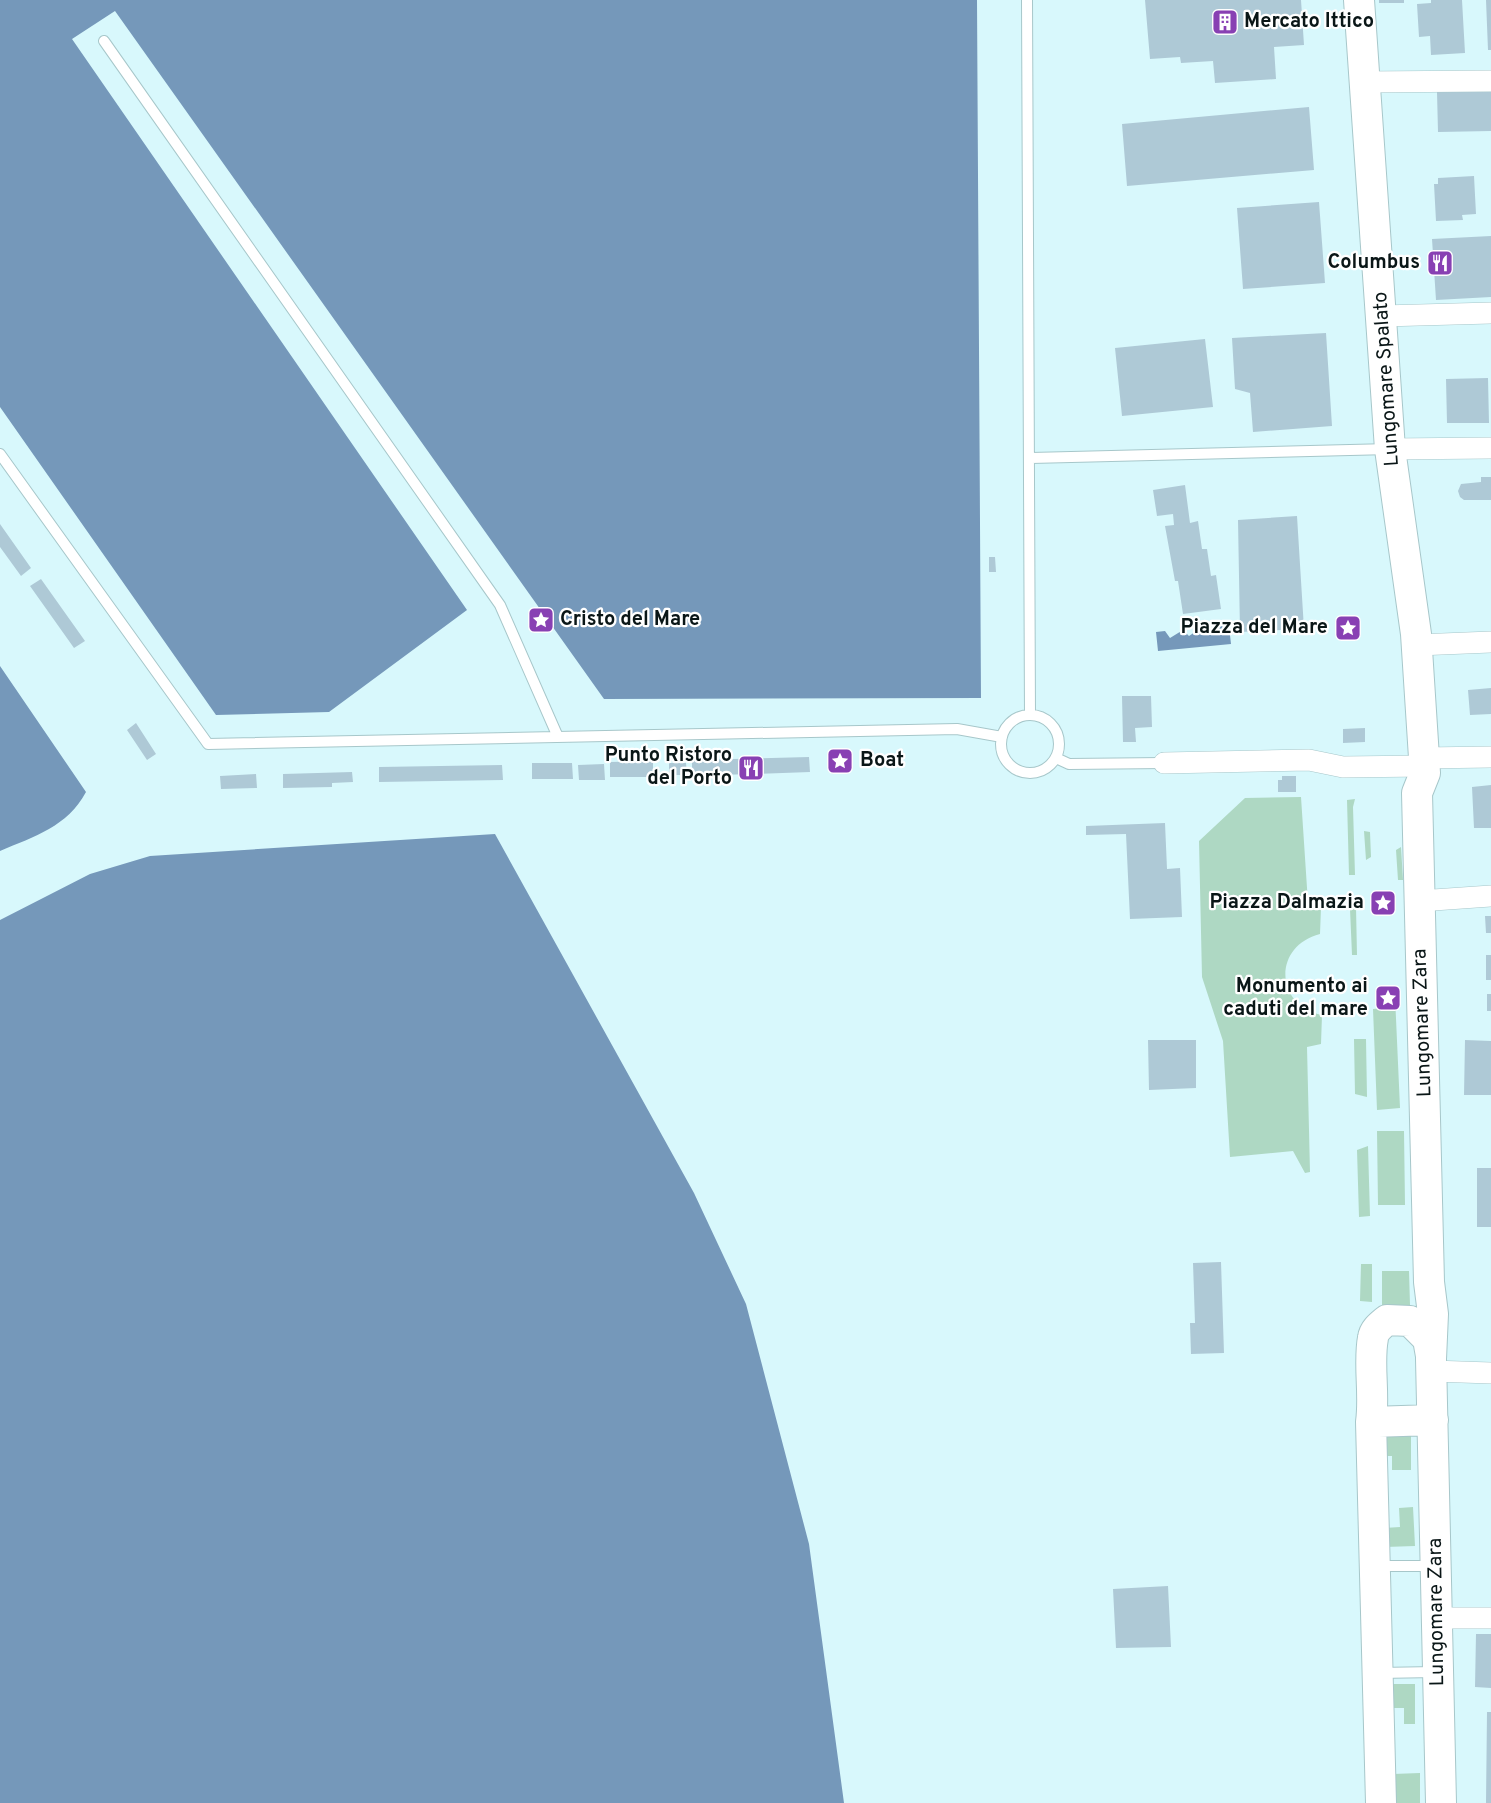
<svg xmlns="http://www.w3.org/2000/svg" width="1491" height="1803" font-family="Overpass,sans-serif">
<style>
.green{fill:#aed8c3}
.water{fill:#7598ba}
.building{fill:#aec9d6}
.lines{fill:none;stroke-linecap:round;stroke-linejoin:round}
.lane-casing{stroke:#a7c7ca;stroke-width:12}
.street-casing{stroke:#a7c7ca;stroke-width:22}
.secondary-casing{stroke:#a7c7ca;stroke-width:32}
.lane{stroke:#fff;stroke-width:10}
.street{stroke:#fff;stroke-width:21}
.secondary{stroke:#fff;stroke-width:30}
.labels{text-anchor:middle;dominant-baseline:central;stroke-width:4.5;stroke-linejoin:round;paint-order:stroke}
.poi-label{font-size:20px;font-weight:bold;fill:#0a1617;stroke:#fff;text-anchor:end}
.street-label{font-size:20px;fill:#0a1617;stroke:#fff}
</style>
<rect width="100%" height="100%" fill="#d8f8fc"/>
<!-- green -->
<path class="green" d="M1301,797L1308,903L1321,907L1320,934C1273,946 1274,1005 1322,1015L1321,1044L1307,1047L1310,1172L1305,1173L1293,1151L1230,1157L1223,1041L1202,977L1199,841L1245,798Z
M1355,799L1353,807L1355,875H1349L1347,800Z
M1364,831L1370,832L1371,857L1366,860Z
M1401,847L1403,880H1398L1396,850Z
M1356,907L1357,955H1352L1350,909Z
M1395,996L1400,1108L1377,1110L1373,1009L1385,1008V997Z
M1354,1039H1366L1367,1097L1355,1094Z
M1377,1131H1404L1405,1205H1378Z
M1368,1146L1370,1216L1359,1217L1357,1150Z
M1361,1264H1372V1302L1360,1301Z
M1382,1271H1409L1410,1305H1382Z
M1384,1434H1411V1470H1392V1456H1384Z
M1413,1507L1415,1546L1385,1547L1384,1528L1400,1527L1399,1508Z
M1389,1684H1415V1724H1404V1708H1389Z
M1420,1773V1803H1393V1774Z"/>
<!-- water -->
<path class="water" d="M0,0H977L981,698L604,699L115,11L72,39L467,610L329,712L216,715L0,407Z
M1219,626H1229L1231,644L1158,651L1156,632L1165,631L1170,638L1183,630L1189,636L1201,628L1207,635Z
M0,666L86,792C67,827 35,836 0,851Z
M495,834L694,1193L746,1304L809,1544L844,1803H0V920L90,874L150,856Z"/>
<!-- building -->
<path class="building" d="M1145,0H1301L1304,45L1274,47L1276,79L1215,83L1213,61L1181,63L1180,57L1150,59Z
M1379,0H1404V3H1379Z
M1431,0H1462L1465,53L1431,55L1430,36L1419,37L1417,4L1431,3Z
M1486,0H1491V50H1488Z
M1491,91V131L1438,132L1437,92Z
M1309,107L1314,170L1127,186L1122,124Z
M1474,176L1476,214L1462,215L1463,220L1436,221L1434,184H1438V178Z
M1319,202L1325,283L1243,289L1237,208Z
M1491,236V297L1436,300L1432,239Z
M1326,333L1332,426L1253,432L1250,393L1235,389L1232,338Z
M1205,339L1213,407L1122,416L1115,348Z
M1488,378L1489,423H1447L1446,379Z
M1481,477H1491V500H1464L1460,497L1458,491L1461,484L1481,482Z
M1185,485L1190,523L1198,521L1202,549H1207L1211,576L1216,575L1221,609L1183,614L1178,581H1175L1165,526L1174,525L1173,514L1157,516L1153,490Z
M1297,516L1304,629L1240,632L1238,520Z
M0,524L31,568L21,576L0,547Z
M989,557H995L996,572H989Z
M41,579L85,641L74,648L30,586Z
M1491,688V714L1470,715L1468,690Z
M1122,696H1151L1152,727L1135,728L1136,742H1123Z
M136,723L156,754L147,760L127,730Z
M1365,728V742L1343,743V729Z
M809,757L810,772L692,776V760Z
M653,761V777H610V762Z
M532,763H572L573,779H532Z
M669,763H686L687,775H669Z
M604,764L605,780H579L578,765Z
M502,765L503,780L379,782V767Z
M352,772L353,782L332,783V787L283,788V774Z
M256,774L257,788L221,789L220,776Z
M1282,776H1296V792H1278V780H1282Z
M1491,785V828H1474L1472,787Z
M1165,823L1167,869L1180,868L1182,917L1130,919L1126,834L1086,835V826Z
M1485,916H1491V933H1486Z
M1486,955H1491V980H1486Z
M1487,994H1491V1011H1487Z
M1148,1040H1196V1088L1149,1090Z
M1465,1040L1491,1041V1095H1464Z
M1477,1168H1491V1227H1477Z
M1221,1262L1224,1353L1191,1354L1190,1323H1195L1193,1263Z
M1168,1586L1171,1647L1116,1648L1113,1589Z
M1476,1634H1491V1688L1475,1687Z
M1487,1712H1491V1803H1486Z"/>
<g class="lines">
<defs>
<path id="lane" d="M1027,0L1030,715
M104,41L500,605L558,737
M0,454L208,744L957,729L1002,737
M1031,458L1390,449
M1001 744a29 29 0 1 1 58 0a29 29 0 1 1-58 0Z
M1056,758L1069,764L1164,763
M1376,1566H1435
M1379,1673L1435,1672"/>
<path id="street" d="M1364,82L1491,81
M1383,316L1491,313
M1390,449L1491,448
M1417,645L1491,642
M1424,758L1491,757
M1164,763L1309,760L1343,767L1424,766
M1419,901L1491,896
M1432,1371L1491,1373
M1438,1618H1491"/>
<path id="secondary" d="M1359,0L1390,449L1416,634L1425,773L1417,793L1429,1282L1433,1314L1431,1359L1441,1803
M1371,1422L1433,1420
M1381,1803L1371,1422C1375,1394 1368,1363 1373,1338C1374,1330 1381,1325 1387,1320L1410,1321L1428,1339L1431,1356"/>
</defs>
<!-- lane casing -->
<use href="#lane" class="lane-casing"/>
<!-- street casing -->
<use href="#street" class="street-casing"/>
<!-- secondary casing -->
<use href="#secondary" class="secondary-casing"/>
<!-- lane -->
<use href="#lane" class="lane"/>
<!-- street -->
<use href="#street" class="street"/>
<!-- secondary -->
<use href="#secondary" class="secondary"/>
</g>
<!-- icons -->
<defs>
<symbol id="building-square" viewBox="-11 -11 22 22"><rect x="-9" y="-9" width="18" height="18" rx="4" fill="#8840b3" stroke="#fff"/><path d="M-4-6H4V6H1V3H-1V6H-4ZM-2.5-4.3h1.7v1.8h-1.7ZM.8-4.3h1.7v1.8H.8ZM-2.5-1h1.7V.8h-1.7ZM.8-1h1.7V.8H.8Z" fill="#fff"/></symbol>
<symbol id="restaurant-square" viewBox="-11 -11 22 22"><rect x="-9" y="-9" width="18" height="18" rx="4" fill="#8840b3" stroke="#fff"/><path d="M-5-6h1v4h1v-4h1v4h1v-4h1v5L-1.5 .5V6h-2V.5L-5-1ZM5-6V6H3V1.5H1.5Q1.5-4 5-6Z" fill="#fff"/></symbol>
<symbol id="sight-square" viewBox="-11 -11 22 22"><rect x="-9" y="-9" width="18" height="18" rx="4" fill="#8840b3" stroke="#fff"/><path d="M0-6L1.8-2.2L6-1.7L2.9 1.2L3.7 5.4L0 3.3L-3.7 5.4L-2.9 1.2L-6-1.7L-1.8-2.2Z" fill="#fff"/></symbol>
</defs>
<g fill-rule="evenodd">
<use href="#building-square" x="1210" y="7" width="30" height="30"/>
<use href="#restaurant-square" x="1425" y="248" width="30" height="30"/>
<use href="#sight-square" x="526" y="605" width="30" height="30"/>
<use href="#sight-square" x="1333" y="613" width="30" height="30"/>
<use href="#sight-square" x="825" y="746" width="30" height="30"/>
<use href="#restaurant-square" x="736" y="753" width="30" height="30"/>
<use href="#sight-square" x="1368" y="888" width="30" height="30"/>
<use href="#sight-square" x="1373" y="983" width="30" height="30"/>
</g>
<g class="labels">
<!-- poi labels -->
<g class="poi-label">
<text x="1244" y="22" text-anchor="start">Mercato Ittico</text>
<text x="1420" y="263">Columbus</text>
<text x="560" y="620" text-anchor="start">Cristo del Mare</text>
<text x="1328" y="628">Piazza del Mare</text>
<text x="732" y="756">Punto Ristoro<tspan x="732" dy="23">del Porto</tspan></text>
<text x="860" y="761" text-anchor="start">Boat</text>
<text x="1364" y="903">Piazza Dalmazia</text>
<text x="1368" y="987">Monumento ai<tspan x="1368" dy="23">caduti del mare</tspan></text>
</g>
<!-- street labels -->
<g class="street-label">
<text transform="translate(1387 379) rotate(-94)">Lungomare Spalato</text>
<text transform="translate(1423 1023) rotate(-92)">Lungomare Zara</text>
<text transform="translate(1437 1612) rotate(-91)">Lungomare Zara</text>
</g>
</g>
</svg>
